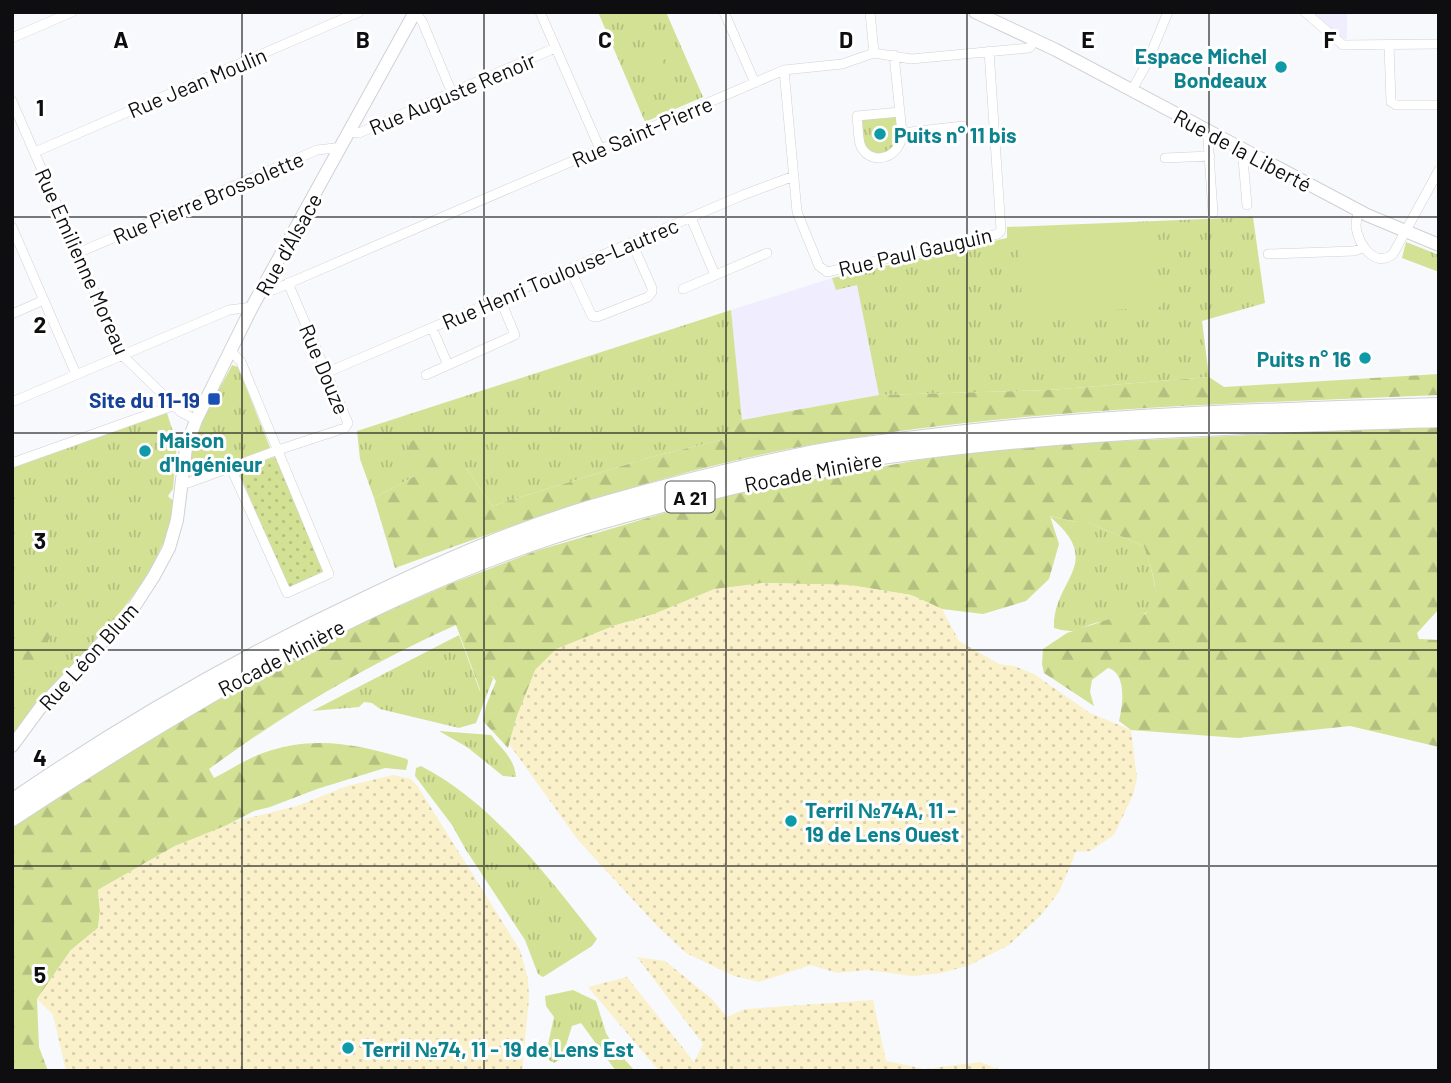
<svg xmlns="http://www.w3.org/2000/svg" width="1451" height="1083" font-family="Barlow,sans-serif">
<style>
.education{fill:#f0edfe}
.grass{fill:url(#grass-tufts)}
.forest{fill:url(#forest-firs)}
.sand{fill:url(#sand-dots)}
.park{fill:url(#park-dots)}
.pitch{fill:#d2e194}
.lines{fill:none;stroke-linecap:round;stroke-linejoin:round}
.street-casing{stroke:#d0d1d4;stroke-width:10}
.secondary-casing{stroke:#d0d1d4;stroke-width:14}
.highway-casing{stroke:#d0d1d4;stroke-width:18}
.street{stroke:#fff;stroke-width:9}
.secondary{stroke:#fff;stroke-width:12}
.highway{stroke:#fff;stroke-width:16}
.grid{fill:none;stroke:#0e0e10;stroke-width:2;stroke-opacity:0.55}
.culture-dot{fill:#0f9aa8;stroke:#fff;stroke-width:2.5}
.transit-dot{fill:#1a4fb4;stroke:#fff;stroke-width:2.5}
.labels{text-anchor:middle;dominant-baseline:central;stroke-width:6;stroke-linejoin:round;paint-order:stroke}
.shield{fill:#fff;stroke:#565658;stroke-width:2}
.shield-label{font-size:19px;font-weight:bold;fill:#0e0e10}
.culture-label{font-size:21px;font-weight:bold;fill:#0d838f;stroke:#fff;text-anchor:start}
.street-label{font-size:21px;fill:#0e0e10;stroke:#fff}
.transit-label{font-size:21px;font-weight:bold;fill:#164399;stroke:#fff;text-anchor:end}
.grid-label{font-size:23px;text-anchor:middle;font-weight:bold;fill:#0e0e10;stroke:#fff;stroke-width:6;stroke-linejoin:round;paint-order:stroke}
</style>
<defs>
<pattern id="grass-tufts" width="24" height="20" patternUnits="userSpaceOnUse" patternTransform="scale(1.75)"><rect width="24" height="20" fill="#d2e194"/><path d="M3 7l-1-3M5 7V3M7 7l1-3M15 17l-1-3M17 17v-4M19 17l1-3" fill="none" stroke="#b3c07f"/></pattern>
<pattern id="forest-firs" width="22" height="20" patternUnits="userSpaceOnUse" patternTransform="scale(1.75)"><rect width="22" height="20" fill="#d2e194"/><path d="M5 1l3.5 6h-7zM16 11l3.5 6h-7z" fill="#b3c07f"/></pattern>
<pattern id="sand-dots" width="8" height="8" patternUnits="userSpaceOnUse" patternTransform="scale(1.75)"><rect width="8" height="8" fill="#faf0ca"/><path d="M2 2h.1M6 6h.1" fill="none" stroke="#d5cdac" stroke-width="1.8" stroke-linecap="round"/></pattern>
<pattern id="park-dots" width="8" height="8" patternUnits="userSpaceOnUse" patternTransform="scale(1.75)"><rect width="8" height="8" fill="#d2e194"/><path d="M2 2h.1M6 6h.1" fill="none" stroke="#b3c07f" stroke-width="1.8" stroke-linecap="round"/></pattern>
</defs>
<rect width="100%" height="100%" fill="#f8f9fd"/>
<!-- education -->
<path class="education" d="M1312,12H1347V39H1344Z
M832,278L836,290L857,284L879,395L742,420L731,310Z"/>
<!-- grass -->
<path class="grass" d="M598,12H666L703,97L645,122Z
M896,116C897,123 899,132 898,139C895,153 877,158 867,148C862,142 862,128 862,121L866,118Z
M1253,217L1265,303L1202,321L1209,377L1050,390L879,395L857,285L836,290L832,278L1007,238V227Z
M1406,242L1439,255V272L1402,258Z
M731,310L742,420L725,439L651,457L492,506L465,466L415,476L374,498L360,459L357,431Z
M232,365L238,367L271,450L192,477C181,446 218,394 232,365Z
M167,413L177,444L173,489L168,496L173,501L170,529L148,575L123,609L53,687L12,737V468Z
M1049,516L1076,522H1087L1144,546C1148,563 1168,605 1143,614C1130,619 1114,620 1100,622C1077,626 1083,636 1054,628C1052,579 1107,564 1049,516Z
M459,635L480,691L488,677L492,676L493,679L476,723L459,728L380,709L372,703L364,702L359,707L312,711Z
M439,731L491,735C502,750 514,757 516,777L503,776L467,747Z
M421,766C493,803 548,877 597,939L592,946L543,977L538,974L525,940L466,850L452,825L415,776L416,768Z
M573,990L596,1001L606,1033L616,1050L635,1071H616L581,1023L572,1026L562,1058L554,1063L549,1060L547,1049L554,1017L546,1006L545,996Z"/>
<!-- forest -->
<path class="forest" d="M1439,374V395C1229,404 1017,408 810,445C671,470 528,519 395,568L374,498L415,476L407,443L427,434L465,466L492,506L651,457L725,439L742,420L879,395L1050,390L1209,377L1224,387Z
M1439,426V609L1417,633L1419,639L1439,640V747L1350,726L1238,738L1131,730L1119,721C1123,705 1127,673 1108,668L1092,680L1090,692L1094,706L1044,673L1042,664L1043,649L1067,633L1134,611L1145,614C1166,595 1149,568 1144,546L1087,522H1076L1050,516L1059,544L1049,579L1026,601L983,614L942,609L911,595L849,585L762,583L613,626L525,697L517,716L508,748L483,721L486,706L496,681L492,676L488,677L481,692L456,625C369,664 286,712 209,769L214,778C230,770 246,759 263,753C313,735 357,744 407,759L408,761L406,770L385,768L317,789L270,807L254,811L214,832L175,846L98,890L100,911L98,928L71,950L37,999L39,1047L48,1071H12V826L76,783L261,672L365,621L450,584L536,551L725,495L924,459L1037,445Z
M62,597L70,598L66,608L12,707V677L49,612Z"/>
<!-- sand -->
<path class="sand" d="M762,583L849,585L911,595L942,609L959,641L999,664L1014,666L1034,674L1090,713L1131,730L1137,778L1133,795L1114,835L1090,851L1076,852L1059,892L1041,915L1009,945L970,965L942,973L913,976L867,970L837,973L811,965L759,982L734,976L686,953L657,926L578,840L509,744L517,716L535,670L556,649L613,626L649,616L714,589Z
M393,775L411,779L418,787L520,950L528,979L529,999L522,1071H66L53,1015L37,999L71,950L98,928L100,911L98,890L175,846L237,821L297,806L347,786Z
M637,957L665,961L712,999L727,1017L745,1009L873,1000L886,1061L925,1069L980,1062L1004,1071H659L588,987L627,977L694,1062L703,1044Z"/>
<!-- park -->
<path class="park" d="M274,457L278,460L326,570L324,574L291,587H287L238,470Z"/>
<!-- pitch -->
<path class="pitch" d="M659,52L671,82L653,90L641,60Z
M1155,225L1160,307L1023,315L1018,233Z"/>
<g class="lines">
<defs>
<path id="street" d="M415,12L422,21L452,93
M540,12L600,149
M724,12L755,83
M870,12L874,53
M1305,12L1343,45L1439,44
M12,38L72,12
M1389,45L1391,102L1396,105H1439
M894,55L902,133C901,160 868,167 860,144C858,136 858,124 857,116L900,112
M784,70L797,212L819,266L827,272L998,234L1001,230L989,51
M1132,90L1147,63L1168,12
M12,101L122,355L181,412L196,420
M349,132L359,133L555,48
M902,133L963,126
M1211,133L1208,140L1213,213
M1246,151L1243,159L1247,205
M35,152L359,12
M1165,158L1210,156
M1359,211C1357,216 1356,222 1356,227C1358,244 1375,269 1393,254L1439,170
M691,218L715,275
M12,227L76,374
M78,253L317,150L335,148L339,150
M1268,254L1354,251L1363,248
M570,269L592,316L597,317L648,297L652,292V288L632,243
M683,289L767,253
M261,292L273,290L784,70L842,64L874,53L911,59L1029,48L1036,40
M12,314L44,300
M432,328L448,365
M328,372L743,195L794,176
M426,375L515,335L500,299
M12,402L229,310L252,307
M12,463L175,405
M230,466L287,593L329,574L241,362L231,351
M181,483H188L278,450L345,428L348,423L288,283"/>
<path id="secondary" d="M975,12L1056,50L1367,215L1439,245
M12,746L40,708L130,613L154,576L169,548L177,520L186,448L196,420L252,307L415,12"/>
<path id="highway" d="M12,802C124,725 243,657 367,599C442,563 519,529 599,506C665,487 737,469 805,455C846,446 890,442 932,437C1100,416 1270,411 1439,406
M12,818C183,706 361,599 555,535C603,519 652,507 701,494C748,482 795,470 842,462C1039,430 1240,426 1439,419"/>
</defs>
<!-- street casing -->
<use href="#street" class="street-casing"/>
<!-- secondary casing -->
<use href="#secondary" class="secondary-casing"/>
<!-- highway casing -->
<use href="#highway" class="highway-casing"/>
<!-- street -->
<use href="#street" class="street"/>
<!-- secondary -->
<use href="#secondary" class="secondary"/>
<!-- highway -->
<use href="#highway" class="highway"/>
</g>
<!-- grid -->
<path class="grid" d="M242,12V1071M484,12V1071M726,12V1071M967,12V1071M1209,12V1071M12,217H1439M12,433H1439M12,650H1439M12,866H1439"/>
<!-- markers -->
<g class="culture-dot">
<circle cx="1281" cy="67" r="7"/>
<circle cx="880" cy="134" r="7"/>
<circle cx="1365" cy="358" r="7"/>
<circle cx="145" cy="451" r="7"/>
<circle cx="791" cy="821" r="7"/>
<circle cx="348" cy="1048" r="7"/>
</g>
<rect class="transit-dot" x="207" y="392" width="14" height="14" rx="3.5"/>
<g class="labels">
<!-- shield labels -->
<rect class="shield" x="665.5" y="481.5" width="49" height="31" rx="5"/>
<g class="shield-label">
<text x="690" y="497">A 21</text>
</g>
<!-- culture labels -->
<g class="culture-label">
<text x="1267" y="55" text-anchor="end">Espace Michel<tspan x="1267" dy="24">Bondeaux</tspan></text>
<text x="894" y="134">Puits n° 11 bis</text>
<text x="1351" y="358" text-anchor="end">Puits n° 16</text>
<text x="159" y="439">Maison<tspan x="159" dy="24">d'Ingénieur</tspan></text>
<text x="805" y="809">Terril №74A, 11 -<tspan x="805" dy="24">19 de Lens Ouest</tspan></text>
<text x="362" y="1048">Terril №74, 11 - 19 de Lens Est</text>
</g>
<!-- street labels -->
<g class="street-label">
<text transform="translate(197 82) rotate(-23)">Rue Jean Moulin</text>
<text transform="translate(452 93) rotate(-23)">Rue Auguste Renoir</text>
<text transform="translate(642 131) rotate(-23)">Rue Saint-Pierre</text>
<text transform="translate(1243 150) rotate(28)">Rue de la Liberté</text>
<text transform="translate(208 197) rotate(-23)">Rue Pierre Brossolette</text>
<text transform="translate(288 244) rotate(-61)">Rue d'Alsace</text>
<text transform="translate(915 251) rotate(-13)">Rue Paul Gauguin</text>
<text transform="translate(83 261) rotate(66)">Rue Emilienne Moreau</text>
<text transform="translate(560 273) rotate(-23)">Rue Henri Toulouse-Lautrec</text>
<text transform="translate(325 369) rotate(67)">Rue Douze</text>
<text transform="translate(813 471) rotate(-11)">Rocade Minière</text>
<text transform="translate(88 656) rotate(-48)">Rue Léon Blum</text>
<text transform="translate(281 657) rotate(-28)">Rocade Minière</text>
</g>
<!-- transit labels -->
<g class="transit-label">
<text x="200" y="399">Site du 11-19</text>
</g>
</g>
<g class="grid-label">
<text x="121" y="48">A</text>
<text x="363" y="48">B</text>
<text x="605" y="48">C</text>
<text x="846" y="48">D</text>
<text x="1088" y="48">E</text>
<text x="1330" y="48">F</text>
<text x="40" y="116">1</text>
<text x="40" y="333">2</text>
<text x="40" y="549">3</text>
<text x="40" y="766">4</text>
<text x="40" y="983">5</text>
</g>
<!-- border -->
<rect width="1451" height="1083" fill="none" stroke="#0e0e10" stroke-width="28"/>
</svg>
